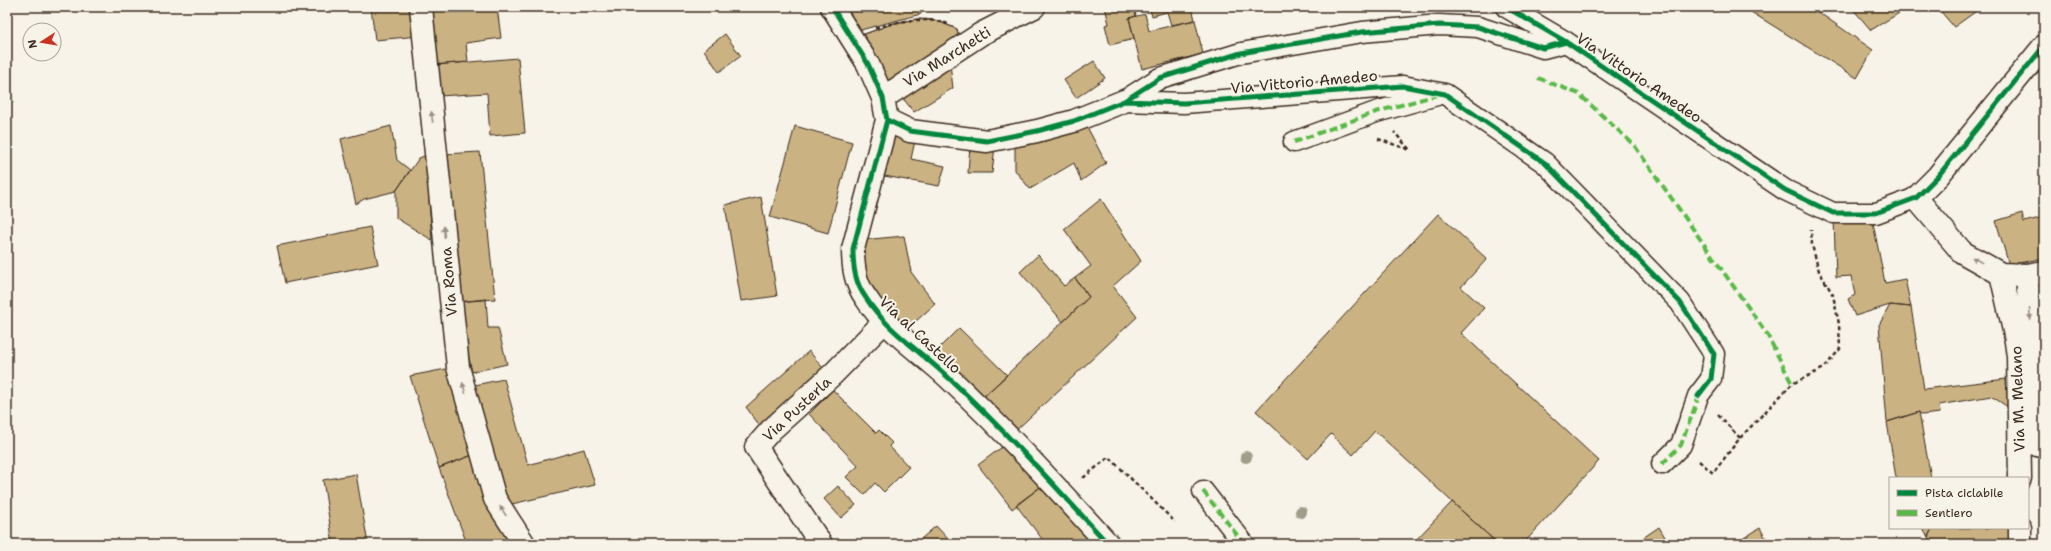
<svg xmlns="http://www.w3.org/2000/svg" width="2051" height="551" font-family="'Shantell Sans',sans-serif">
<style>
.green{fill:#acdc9c;stroke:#74835d}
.building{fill:#cab282;stroke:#3b2a1e}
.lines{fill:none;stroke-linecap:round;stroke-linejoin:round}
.pedestrian-casing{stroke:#3b2a1e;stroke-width:23}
.minor-casing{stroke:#3b2a1e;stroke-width:25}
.path{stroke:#3b2a1e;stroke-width:2.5;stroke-dasharray:4 3;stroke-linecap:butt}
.pedestrian{stroke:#f7f3e8;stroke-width:20}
.minor{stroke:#f7f3e8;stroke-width:22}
.quiet{stroke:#58b947;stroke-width:4;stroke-dasharray:8 4;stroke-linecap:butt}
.cycleway-casing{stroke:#f7f3e8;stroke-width:8}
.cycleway{stroke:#00873e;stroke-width:5}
.tree{fill:#9f9d8a}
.oneway{fill:#998e83}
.labels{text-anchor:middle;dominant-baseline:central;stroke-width:4;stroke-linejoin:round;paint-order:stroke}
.street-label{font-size:15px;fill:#3b2a1e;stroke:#f7f3e8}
</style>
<rect width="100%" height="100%" fill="#f7f3e8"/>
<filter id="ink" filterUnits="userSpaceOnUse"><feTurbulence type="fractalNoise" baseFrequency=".025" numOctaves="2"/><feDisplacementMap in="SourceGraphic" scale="8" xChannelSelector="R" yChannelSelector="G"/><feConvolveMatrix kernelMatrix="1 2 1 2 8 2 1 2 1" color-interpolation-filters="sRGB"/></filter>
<g filter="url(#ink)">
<!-- green -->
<path class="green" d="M7,67L13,102L7,103Z"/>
<!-- building -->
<path class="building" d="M371,7H415L419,36L375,40Z
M426,7H461L426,12Z
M465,7H497L501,38L466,43L468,62L434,65L426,12Z
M839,7H919L921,14L853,32Z
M1105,7H1134L1136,16L1129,18L1134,39L1110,45L1105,25L1109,24Z
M1149,7H1192L1195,20L1171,25L1167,12L1152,16Z
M1743,7H1811L1873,50L1857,78Z
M1851,7H1909L1871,30Z
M1937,7H1982L1954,27Z
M1145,14L1149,31L1195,20L1203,54L1142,69L1129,18Z
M917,19L938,21L957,29L960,41L884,88L862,35L894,23Z
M917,19L935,20L957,29L960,43L884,88L862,35L894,23Z
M725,34L741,56L719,72L704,50Z
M518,58L525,133L490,136L487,93L439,96L434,65Z
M1094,61L1105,78L1076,98L1064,80Z
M950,64L953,88L914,112L901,96Z
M1085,123L1106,163L1081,181L1074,163L1030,189L1015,170V140Z
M391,126L397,160L410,170L396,191L364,199L356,204L341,139Z
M795,126L852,142L828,233L770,217Z
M890,132L916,136L911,159L945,166L939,186L879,175Z
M970,145L995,146L992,173H968Z
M480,152L495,299L457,302L444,154Z
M427,155V171L432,240L396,218V191L419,158Z
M761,197L777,296L741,301L725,205Z
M1101,199L1141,261L1113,286L1137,317L1013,433L980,400L1089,297L1075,278L1091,266L1064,229Z
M2022,213L2024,222L2044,217V258L2009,265L1996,221Z
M1438,214L1487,259L1461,287L1484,308L1461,333L1599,461L1523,544H1498L1375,431L1353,455L1331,434L1308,459L1256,411Z
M1872,218L1885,283L1905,279L1911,307L1890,305L1855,316L1848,299L1855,295L1851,276L1836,277L1834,219Z
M370,227L378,264L285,283L277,246Z
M904,236L911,272L935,304L905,331L867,286L862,240Z
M1038,255L1064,286L1075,278L1089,297L1063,322L1020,272Z
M486,299L488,328H498L507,364L472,372L457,302Z
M1890,305L1911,307L1924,389L2006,379L2008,407L1991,396L1939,405L1940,413L1922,415L1919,412L1887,422L1879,325Z
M959,328L1007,375L980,400L935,352Z
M809,351L827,373L763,430L746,407Z
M451,368L475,454L439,468L410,376Z
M504,379L528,465L584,449L595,485L503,506L470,386Z
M833,390L876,433L879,430L892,443L889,446L909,467L884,492L875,483L864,495L846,477L858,466L809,414Z
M1919,412L1931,478H1896L1887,422Z
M1010,441L1043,485L1012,509L978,465Z
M475,454L508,544H467L439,468Z
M356,474L368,544H333L323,480Z
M1047,482L1093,544H1046L1016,505Z
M838,486L856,505L841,518L824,499Z
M1452,502L1498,544H1412Z
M936,526L953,544H915Z
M1659,527L1669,544H1634Z
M1760,528L1769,544H1734Z
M1922,528H1932L1928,537Z
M1932,528H2012V544H1935L1928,537Z"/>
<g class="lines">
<defs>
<path id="pedestrian" d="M1506,7L1566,42L1785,190L1833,213H1876L1916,198
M1566,42L1543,48L1478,27L1439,25L1362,32L1241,53L1160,78L1124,101L1184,103L1403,86L1445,94L1545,163L1680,302L1714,354L1711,379L1698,396L1681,445L1662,464
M1294,142L1376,112L1437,95
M1203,491L1244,544"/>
<path id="minor" d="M421,7L458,367L495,499L524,544
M832,7L868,64L883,98L887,120L853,249C853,267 855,283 866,298C887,331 923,353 951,380C1006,432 1057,488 1108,544
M2044,46L1938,176L1916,198L1962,252L2001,274L2027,275L2044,272
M883,98L981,34L1034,7
M887,120L910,131L987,141L1037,131L1074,121L1124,101
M2001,274L2015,335L2018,356L2020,478
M2027,275L2033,358L2037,445L2044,447
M2020,528V544
M821,544L756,447L771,430L833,374L885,321"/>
</defs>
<!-- pedestrian casing -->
<use href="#pedestrian" class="pedestrian-casing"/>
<!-- minor casing -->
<use href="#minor" class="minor-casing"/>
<!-- path -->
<path class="path" d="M875,28C900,21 923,16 948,24
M1378,139L1410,150L1394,132
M1718,415L1740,438
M1699,461L1713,473L1740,438L1792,384L1824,368L1840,349L1839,324L1833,295L1819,271L1812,245L1811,229
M1083,478L1109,457L1175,522"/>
<!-- pedestrian -->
<use href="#pedestrian" class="pedestrian"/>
<!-- minor -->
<use href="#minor" class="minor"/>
<!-- quiet -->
<path class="quiet" d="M1538,78L1579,94L1634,145L1767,334L1792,384
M1294,142L1376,112L1437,95
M1662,464L1681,445L1700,393
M1203,491L1244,544"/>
<defs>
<path id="cycleway" d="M832,7L868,64L883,98L887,120L853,249C853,267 855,283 866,298C887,331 923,353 951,380C1006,432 1057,488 1108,544
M1506,7L1566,42L1785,190L1833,213H1876L1916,198L1938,176L2044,46
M1566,42L1543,48L1478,27L1439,25L1362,32L1241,53L1160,78L1124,101L1184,103L1403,86L1445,94L1545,163L1680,302L1714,354L1711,379L1698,396
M887,120L910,131L987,141L1037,131L1074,121L1124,101"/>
</defs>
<!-- cycleway casing -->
<use href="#cycleway" class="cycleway-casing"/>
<!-- cycleway -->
<use href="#cycleway" class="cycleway"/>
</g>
<!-- trees -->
<g class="tree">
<circle cx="1246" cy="457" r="6"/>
<circle cx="1301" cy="512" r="6"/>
</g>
<!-- one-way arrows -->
<defs><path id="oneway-solid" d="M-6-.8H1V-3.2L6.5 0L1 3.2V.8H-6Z"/></defs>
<g class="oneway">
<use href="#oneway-solid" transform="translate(432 117) rotate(-97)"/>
<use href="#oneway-solid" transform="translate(444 232) rotate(-94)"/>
<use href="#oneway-solid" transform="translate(1977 260) rotate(-151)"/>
<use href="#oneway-solid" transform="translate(2030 314) rotate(85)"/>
<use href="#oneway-solid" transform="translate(464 388) rotate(-106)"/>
<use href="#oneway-solid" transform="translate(503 511) rotate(-123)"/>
</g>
</g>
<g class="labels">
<!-- street labels -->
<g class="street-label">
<text transform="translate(947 57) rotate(-32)">Via Marchetti</text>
<text transform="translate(1639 78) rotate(34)">Via Vittorio Amedeo</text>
<text transform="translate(1304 82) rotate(-5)">Via Vittorio Amedeo</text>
<text transform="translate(449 282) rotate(-95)">Via Roma</text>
<text transform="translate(920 335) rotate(43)">Via al Castello</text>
<text transform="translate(2018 399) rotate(-92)">Via M. Melano</text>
<text transform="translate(797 409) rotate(-43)">Via Pusterla</text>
</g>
</g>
<!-- margin -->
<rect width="2051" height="551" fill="none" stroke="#f7f3e8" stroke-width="24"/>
<rect x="12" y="12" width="2027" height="527" fill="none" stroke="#3b2a1e" stroke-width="1.5" filter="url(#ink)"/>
<!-- legend -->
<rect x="1889" y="477" width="140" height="52" fill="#f7f3e8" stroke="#aca397"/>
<rect x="1897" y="490" width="20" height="6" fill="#00873e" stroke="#aca397"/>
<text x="1925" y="497" font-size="12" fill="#3b2a1e">Pista ciclabile</text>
<rect x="1897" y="510" width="20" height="6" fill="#58b947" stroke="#aca397"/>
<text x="1925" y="517" font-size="12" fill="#3b2a1e">Sentiero</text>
<!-- north arrow -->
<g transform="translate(42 42) rotate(258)"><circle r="19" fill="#f7f3e8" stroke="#aca397"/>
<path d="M0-3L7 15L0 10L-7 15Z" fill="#c8321e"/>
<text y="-6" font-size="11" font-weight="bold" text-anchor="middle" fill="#3b2a1e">N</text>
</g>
</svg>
